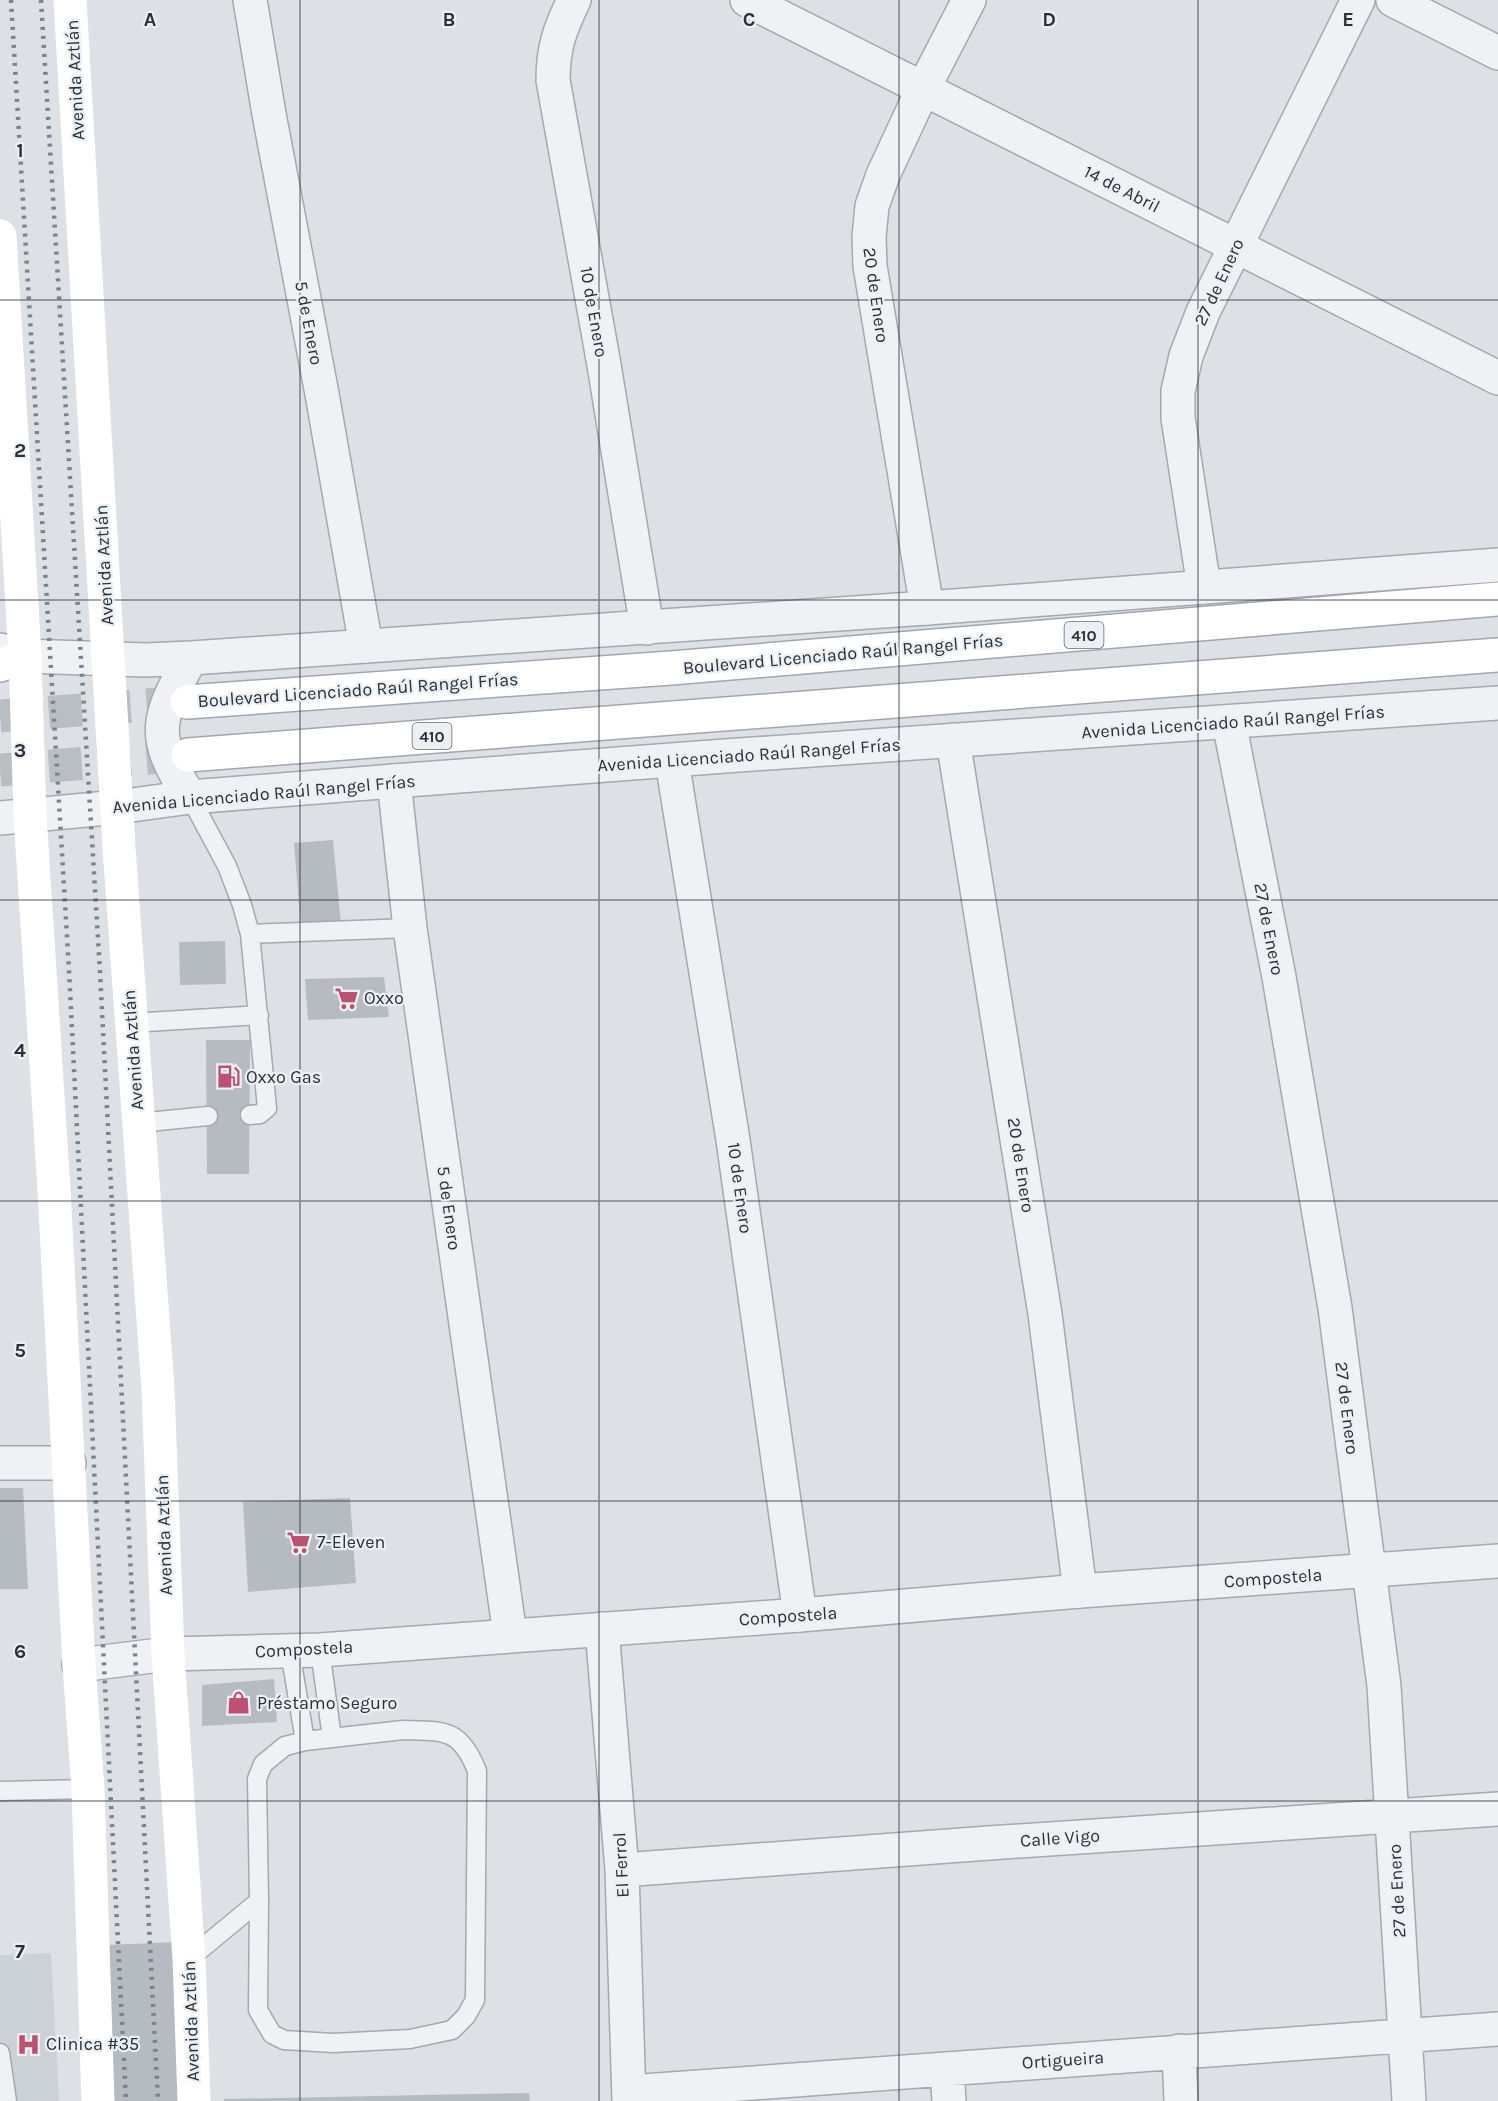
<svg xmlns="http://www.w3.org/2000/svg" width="1498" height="2101" font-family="Karla,sans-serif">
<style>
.built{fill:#cbd1d5}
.building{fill:#b5bbc1}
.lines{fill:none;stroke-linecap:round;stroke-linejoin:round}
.primary-tunnel{stroke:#b9bec3;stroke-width:33;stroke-dasharray:33 16;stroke-linecap:butt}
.service-casing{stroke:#a3a9ae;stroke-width:21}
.minor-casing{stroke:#a3a9ae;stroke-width:36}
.tertiary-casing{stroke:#a3a9ae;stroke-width:36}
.primary-casing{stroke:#9ea7af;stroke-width:36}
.service{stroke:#eff1f4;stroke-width:18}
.minor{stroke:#eff1f4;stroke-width:33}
.tertiary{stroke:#eff1f4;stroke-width:33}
.secondary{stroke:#fff;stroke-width:33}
.primary{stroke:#fff;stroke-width:33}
.rail{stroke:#78838c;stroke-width:4.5;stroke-dasharray:3 6;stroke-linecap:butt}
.grid{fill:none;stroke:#283139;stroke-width:1.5;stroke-opacity:0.55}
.labels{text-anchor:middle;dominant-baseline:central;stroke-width:4.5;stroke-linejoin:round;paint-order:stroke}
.shield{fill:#ecf0f3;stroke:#636a71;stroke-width:1.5}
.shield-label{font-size:16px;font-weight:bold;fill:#283139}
.street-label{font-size:18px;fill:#283139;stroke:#ecf0f3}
.poi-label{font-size:18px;fill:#283139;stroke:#ecf0f3;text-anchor:start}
.grid-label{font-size:20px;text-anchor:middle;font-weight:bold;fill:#283139;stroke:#ecf0f3;stroke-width:4.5;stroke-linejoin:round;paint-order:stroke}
</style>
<rect width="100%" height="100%" fill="#dde1e5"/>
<!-- built -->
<path class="built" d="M51,1953L59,2101H0V1955Z"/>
<!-- building -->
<path class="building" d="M333,840L341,924L301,928L294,843Z
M225,941L226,984L180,985L179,942Z
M384,977L389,1017L308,1020L305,979Z
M206,1040H250L249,1174H207Z
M0,1488H23L28,1589H0Z
M350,1498L356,1583L248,1592L243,1502Z
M274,1679L277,1722L202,1726V1685Z
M178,1942L187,2101H91L83,1946Z
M529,2093L530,2101H224V2099Z"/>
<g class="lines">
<!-- primary-tunnel -->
<path class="primary-tunnel" d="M0,716L187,702
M0,770L188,755"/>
<defs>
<path id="service" d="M190,797L227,866L242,905L250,934L267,1108L260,1114L250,1115
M250,934L410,928
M131,1023L259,1015
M138,1123L208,1116
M320,1650L332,1738
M290,1651L305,1741
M403,1730C444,1731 460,1728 477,1771L475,2000L466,2016L452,2030L410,2039L333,2043L284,2040L272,2034L258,2010L259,1901L257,1779L263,1764L285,1746L305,1741Z
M0,1791L88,1789
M189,1959L259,1901
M0,2053L7,2101"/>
<path id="minor" d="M250,0L269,114L322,394L366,646
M574,0C560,29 553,47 553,80L604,365L647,628
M747,0L1498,378
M1393,0L1498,53
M1204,587L1178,418V391L1186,356L1203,312L1358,0
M927,608L870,266L869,237L872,206L883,175L923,89L969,0
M1229,722L1279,977L1335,1308L1384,1686L1409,2101
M953,740L1045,1314L1080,1591
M672,761L733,1140L800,1615
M394,781L410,928L510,1635
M0,1463H69
M602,1629L622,1870L629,2101
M622,1870L989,1843L1498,1809
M1179,2051L1181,2101
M947,2069L949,2101
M629,2092L1498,2029"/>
<path id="tertiary" d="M0,650L25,656L145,660L191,658L927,608L1498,565
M190,797C150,736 156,719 191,658
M0,818L118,807L190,797L394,781L725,756L1498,703
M79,1665L168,1654L320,1650L800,1615L1080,1591L1498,1561"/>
<path id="primary" d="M0,665L25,656
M187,702L671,668L1498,599
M188,755L1498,655"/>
</defs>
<!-- service casing -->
<use href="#service" class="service-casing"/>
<!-- minor casing -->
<use href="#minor" class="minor-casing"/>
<!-- tertiary casing -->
<use href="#tertiary" class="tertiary-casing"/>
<!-- primary casing -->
<use href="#primary" class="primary-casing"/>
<!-- service -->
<use href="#service" class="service"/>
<!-- minor -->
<use href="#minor" class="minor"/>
<!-- tertiary -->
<use href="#tertiary" class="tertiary"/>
<!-- secondary -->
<path class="secondary" d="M70,0L119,848L158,1389L168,1654L189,1959L194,2101
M0,236L25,656L30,815L54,1190L79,1665L88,1789L98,2101"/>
<!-- primary -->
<use href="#primary" class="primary"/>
<!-- rail -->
<path class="rail" d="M11,0L69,970L126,2101
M41,0L100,972L158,2101"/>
</g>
<!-- grid -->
<path class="grid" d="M300,0V2101M599,0V2101M899,0V2101M1198,0V2101M0,300H1498M0,600H1498M0,900H1498M0,1201H1498M0,1501H1498M0,1801H1498"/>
<!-- icons -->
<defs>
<symbol id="supermarket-bare" viewBox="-9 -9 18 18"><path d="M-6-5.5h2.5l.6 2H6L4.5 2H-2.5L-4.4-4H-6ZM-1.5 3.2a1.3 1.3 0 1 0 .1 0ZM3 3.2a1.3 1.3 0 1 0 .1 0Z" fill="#bd4f71" stroke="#ecf0f3" stroke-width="2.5" paint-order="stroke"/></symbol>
<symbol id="fuel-bare" viewBox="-9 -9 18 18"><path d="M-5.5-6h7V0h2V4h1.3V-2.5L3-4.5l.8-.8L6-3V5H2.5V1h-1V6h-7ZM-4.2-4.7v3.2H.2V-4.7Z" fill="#bd4f71" stroke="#ecf0f3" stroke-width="2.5" paint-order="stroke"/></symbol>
<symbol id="shop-bare" viewBox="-9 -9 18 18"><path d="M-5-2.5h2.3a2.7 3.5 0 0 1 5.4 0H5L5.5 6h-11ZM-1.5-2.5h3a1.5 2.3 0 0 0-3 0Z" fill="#bd4f71" stroke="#ecf0f3" stroke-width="2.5" paint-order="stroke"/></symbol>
<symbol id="hospital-bare" viewBox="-9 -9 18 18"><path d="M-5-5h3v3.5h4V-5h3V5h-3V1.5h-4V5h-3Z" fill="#bd4f71" stroke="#ecf0f3" stroke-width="2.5" paint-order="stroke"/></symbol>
</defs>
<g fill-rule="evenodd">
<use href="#supermarket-bare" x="330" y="982" width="33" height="33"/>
<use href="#fuel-bare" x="212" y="1060" width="33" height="33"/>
<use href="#supermarket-bare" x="282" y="1526" width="33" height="33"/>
<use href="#shop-bare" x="222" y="1686" width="33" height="33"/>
<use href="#hospital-bare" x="12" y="2028" width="33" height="33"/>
</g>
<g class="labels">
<!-- shield labels -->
<g class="shield">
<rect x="1064.5" y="622" width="39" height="26" rx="4.5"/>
<rect x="412.5" y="723" width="39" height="26" rx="4.5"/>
</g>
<g class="shield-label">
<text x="1084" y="635">410</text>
<text x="432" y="736">410</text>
</g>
<!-- street labels -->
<g class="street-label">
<text transform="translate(75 80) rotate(-93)">Avenida Aztlán</text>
<text transform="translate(1122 189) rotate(27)">14 de Abril</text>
<text transform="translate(1219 282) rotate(-65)">27 de Enero</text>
<text transform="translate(876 295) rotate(82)">20 de Enero</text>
<text transform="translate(594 312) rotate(80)">10 de Enero</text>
<text transform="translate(309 323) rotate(79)">5 de Enero</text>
<text transform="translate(104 565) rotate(-93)">Avenida Aztlán</text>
<text transform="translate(843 654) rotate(-5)">Boulevard Licenciado Raúl Rangel Frías</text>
<text transform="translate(358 690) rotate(-4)">Boulevard Licenciado Raúl Rangel Frías</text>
<text transform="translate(1233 722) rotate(-4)">Avenida Licenciado Raúl Rangel Frías</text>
<text transform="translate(749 755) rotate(-4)">Avenida Licenciado Raúl Rangel Frías</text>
<text transform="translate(264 794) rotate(-5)">Avenida Licenciado Raúl Rangel Frías</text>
<text transform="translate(1269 929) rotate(79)">27 de Enero</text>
<text transform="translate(133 1050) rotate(-94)">Avenida Aztlán</text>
<text transform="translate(1021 1165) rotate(81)">20 de Enero</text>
<text transform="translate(740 1188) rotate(82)">10 de Enero</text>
<text transform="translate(449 1208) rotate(82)">5 de Enero</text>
<text transform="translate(1347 1408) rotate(83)">27 de Enero</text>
<text transform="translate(164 1535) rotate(-92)">Avenida Aztlán</text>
<text transform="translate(1273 1578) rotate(-4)">Compostela</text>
<text transform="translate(788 1616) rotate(-4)">Compostela</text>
<text transform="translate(304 1649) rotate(-3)">Compostela</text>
<text transform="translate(1060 1838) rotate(-4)">Calle Vigo</text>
<text transform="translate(621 1865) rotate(-93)">El Ferrol</text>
<text transform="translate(1397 1891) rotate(-93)">27 de Enero</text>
<text transform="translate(191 2021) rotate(-92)">Avenida Aztlán</text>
<text transform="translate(1063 2060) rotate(-4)">Ortigueira</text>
</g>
<!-- poi labels -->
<g class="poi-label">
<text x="364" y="998">Oxxo</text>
<text x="246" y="1077">Oxxo Gas</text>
<text x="317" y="1542">7-Eleven</text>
<text x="257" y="1703">Préstamo Seguro</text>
<text x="46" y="2044">Clinica #35</text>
</g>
</g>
<g class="grid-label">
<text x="150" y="26">A</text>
<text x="449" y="26">B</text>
<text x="749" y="26">C</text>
<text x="1049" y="26">D</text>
<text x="1348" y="26">E</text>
<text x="20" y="157">1</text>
<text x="20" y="457">2</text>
<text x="20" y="757">3</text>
<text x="20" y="1057">4</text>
<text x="20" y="1357">5</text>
<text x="20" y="1658">6</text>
<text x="20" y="1958">7</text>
</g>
</svg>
